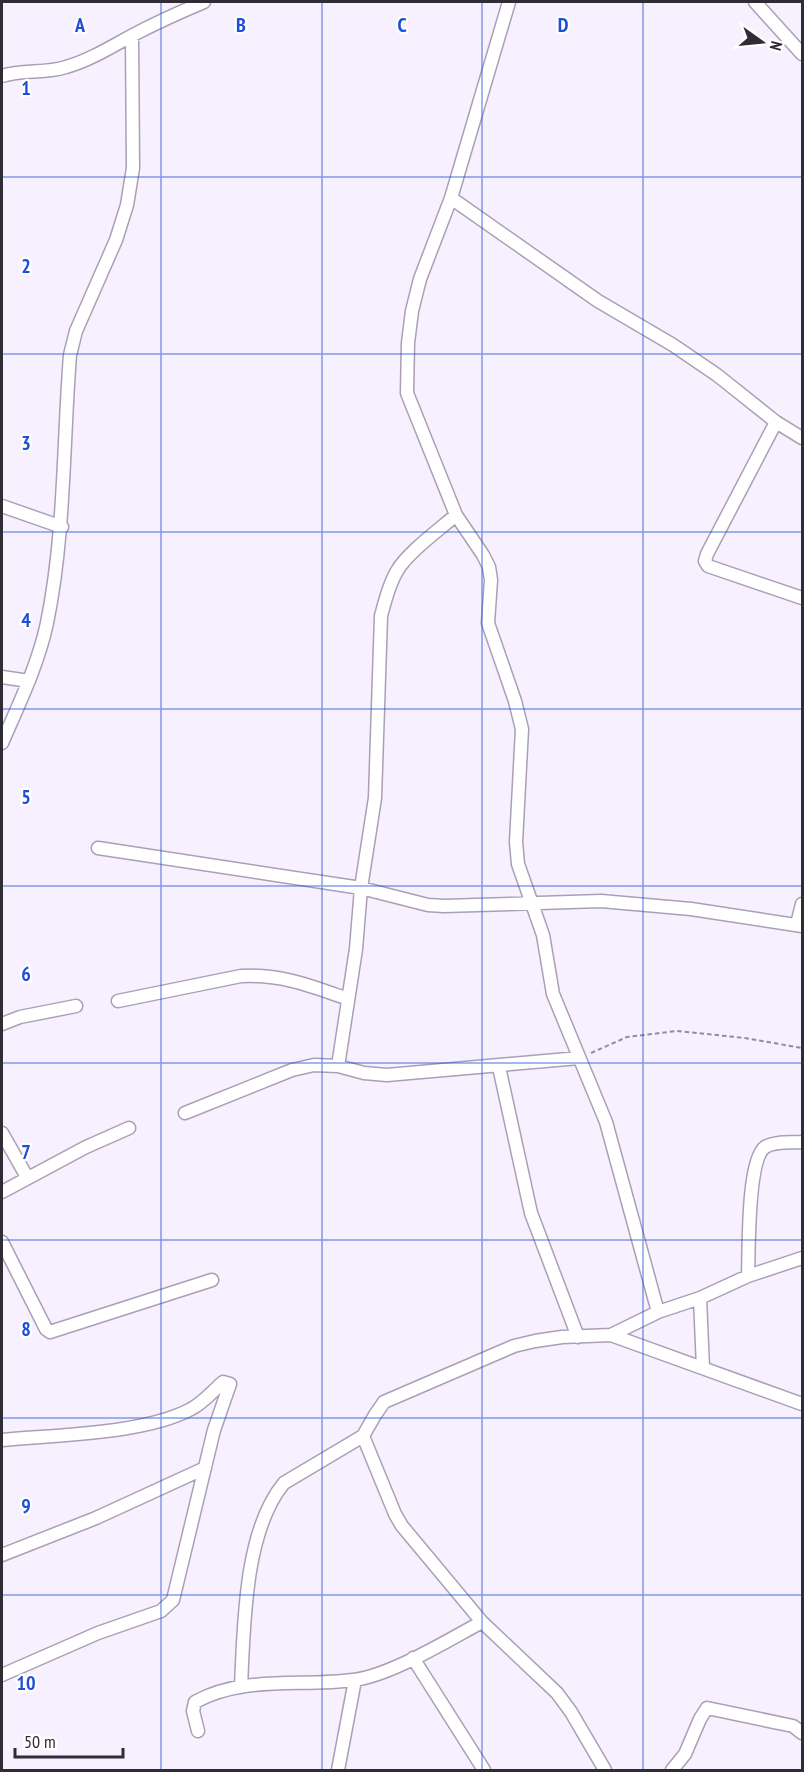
<svg xmlns="http://www.w3.org/2000/svg" width="804" height="1772" font-family="'PT Sans Narrow',sans-serif">
<style>
.lines{fill:none;stroke-linecap:round;stroke-linejoin:round}
.street-casing{stroke:#ab9fb5;stroke-width:15}
.path{stroke:#938d98;stroke-width:2;stroke-dasharray:4.5 3;stroke-linecap:butt}
.street{stroke:#fff;stroke-width:12}
.grid{fill:none;stroke:#1d4ed8;stroke-width:1.5;stroke-opacity:0.55}
.grid-label{font-size:20px;text-anchor:middle;font-weight:bold;fill:#1d4ed8;stroke:#fff;stroke-width:4.5;stroke-linejoin:round;paint-order:stroke}
</style>
<rect width="100%" height="100%" fill="#f7f0fe"/>
<g class="lines">
<defs>
<path id="street" d="M509,2L451,198L420,279L412,311L408,343L407,393L456,515L483,555L489,567L491,580L488,623L515,701L522,729L516,842L518,864L543,935L553,994L606,1122L658,1312
M755,2L802,54
M2,76C23,69 45,74 66,67C90,60 111,47 133,35C156,23 180,12 204,2
M451,198L598,301L673,345L717,375L776,422L802,438
M776,422L707,554L705,561L708,566L802,598
M2,506L62,527
M2,677L29,681
M2,743C19,704 38,665 47,623C65,535 63,444 70,355L76,331L116,240L127,205L133,168L132,36
M98,848L361,888L428,905L444,906L601,901L691,909L802,926
M797,924L802,904
M118,1001L241,976C282,974 311,986 348,999
M2,1024L20,1017L76,1006
M338,1066L356,949L361,888L375,798L381,616C385,601 389,584 397,571C407,553 440,529 456,515
M499,1067L531,1213L578,1337
M185,1113L292,1070L314,1065L338,1066L364,1073L387,1075L579,1058
M2,1133L27,1177
M2,1192L86,1147L129,1128
M2,1242L46,1329L50,1332L212,1280
M748,1276C749,1251 747,1160 765,1147C775,1141 791,1143 802,1142
M700,1298L703,1368
M611,1335L802,1404
M2,1440C55,1435 145,1434 191,1409C203,1403 213,1391 223,1382L230,1384L214,1430L173,1600L161,1611L98,1633L2,1675
M2,1555L96,1518L205,1468
M413,1658L484,1770
M241,1686C244,1626 244,1531 284,1483L363,1436
M198,1731L193,1711L195,1702C244,1675 301,1687 353,1680C390,1676 448,1640 482,1622
M338,1770L355,1680
M605,1770L571,1712L557,1693L482,1622L402,1526L395,1514L363,1436L375,1415L384,1402L514,1346L535,1341L562,1337L611,1335L658,1312L700,1298L748,1276L802,1258
M672,1770L685,1754L700,1719L707,1708L793,1726L802,1733"/>
</defs>
<!-- street casing -->
<use href="#street" class="street-casing"/>
<!-- path -->
<path class="path" d="M591,1053L627,1037L677,1031L745,1038L802,1048"/>
<!-- street -->
<use href="#street" class="street"/>
</g>
<!-- grid -->
<path class="grid" d="M161,2V1770M322,2V1770M482,2V1770M643,2V1770M2,177H802M2,354H802M2,532H802M2,709H802M2,886H802M2,1063H802M2,1240H802M2,1418H802M2,1595H802"/>
<g class="grid-label">
<text x="80" y="32">A</text>
<text x="241" y="32">B</text>
<text x="402" y="32">C</text>
<text x="563" y="32">D</text>
<text x="26" y="95">1</text>
<text x="26" y="273">2</text>
<text x="26" y="450">3</text>
<text x="26" y="627">4</text>
<text x="26" y="804">5</text>
<text x="26" y="981">6</text>
<text x="26" y="1159">7</text>
<text x="26" y="1336">8</text>
<text x="26" y="1513">9</text>
<text x="26" y="1690">10</text>
</g>
<!-- border -->
<rect width="804" height="1772" fill="none" stroke="#302b34" stroke-width="6"/>
<!-- north arrow -->
<g transform="translate(762 42) rotate(105)" stroke="#ffffff" stroke-width="4.5" paint-order="stroke">
<path d="M0-4.5L10 22L0 15L-10 22Z" fill="#302b34"/>
<text y="-9" font-size="16" font-weight="bold" text-anchor="middle" fill="#302b34">N</text>
</g>
<!-- scale -->
<path d="M15 1748v9h108v-9" fill="none" stroke="#302b34" stroke-width="3"/>
<text x="24" y="1748" font-size="18" fill="#302b34" stroke="#ffffff" stroke-width="4.5" paint-order="stroke">50 m</text>
</svg>
